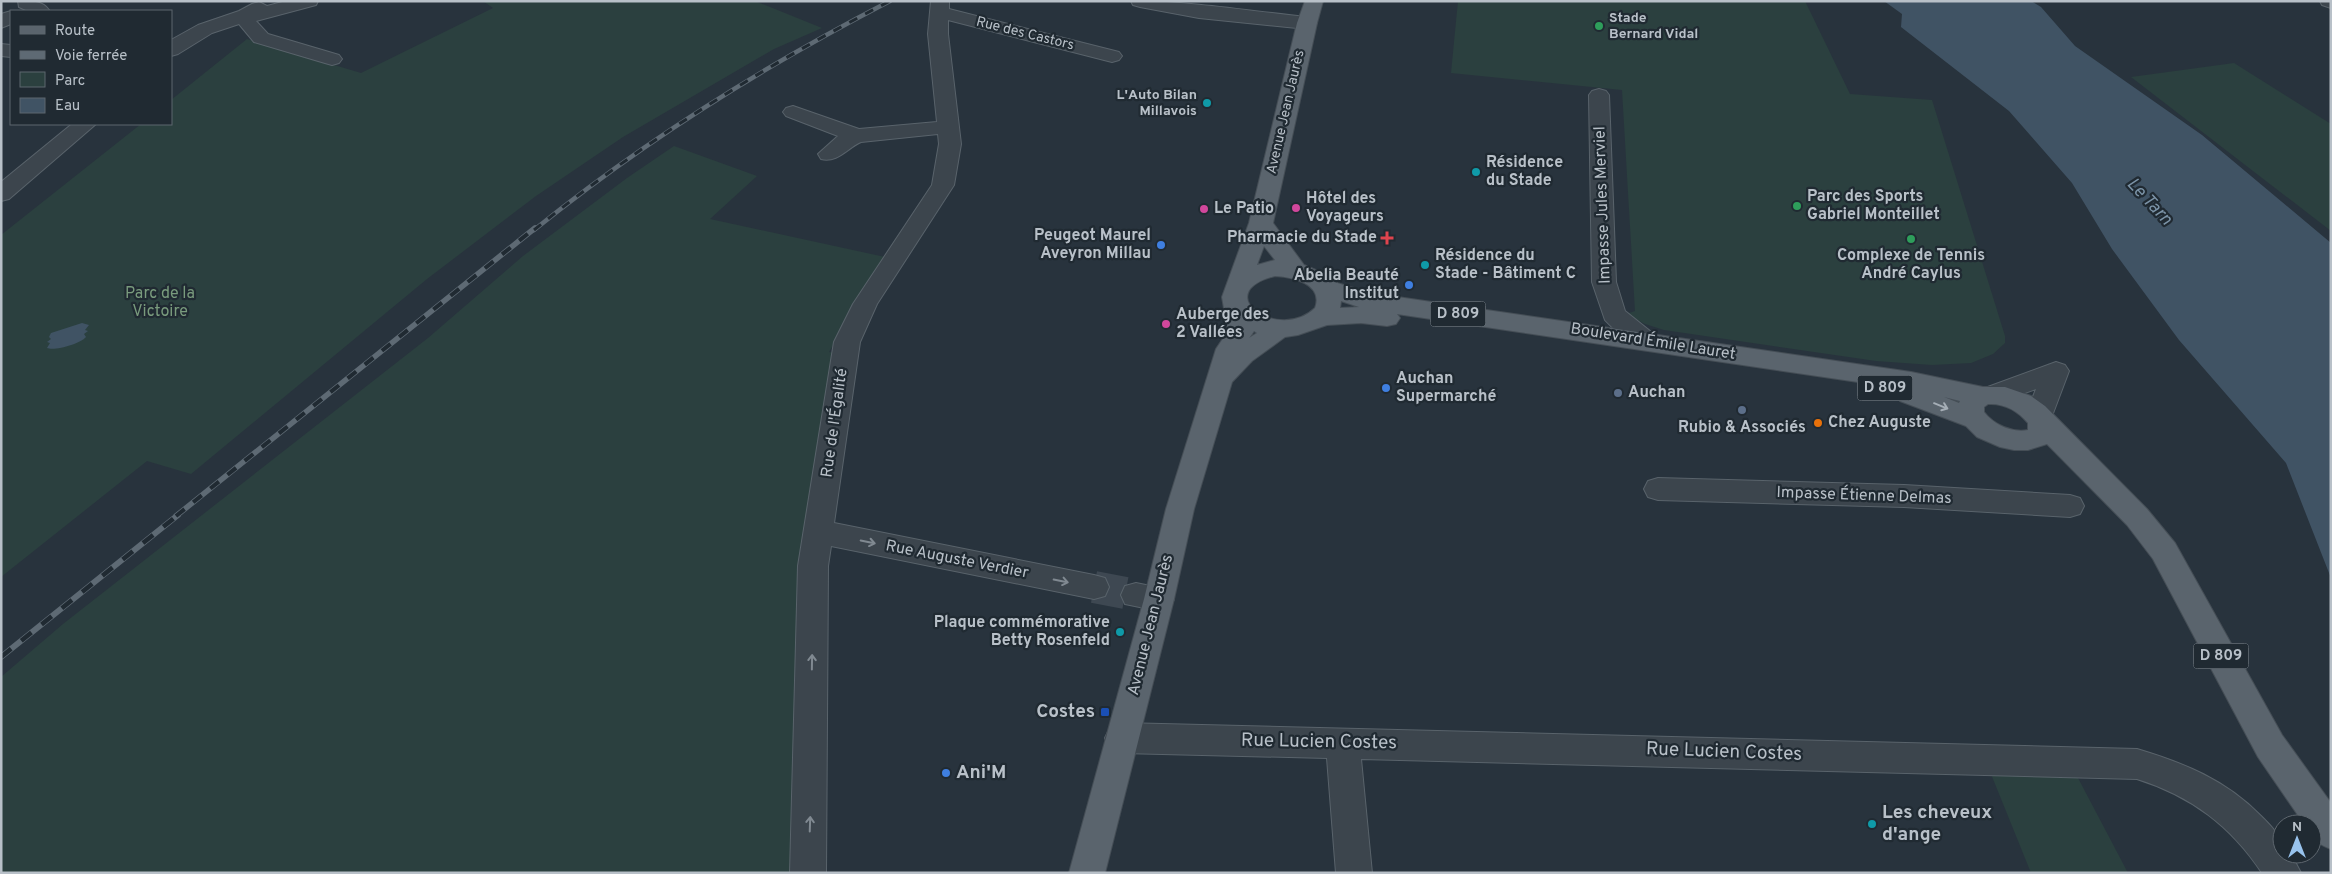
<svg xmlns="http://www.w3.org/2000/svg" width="2332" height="874" font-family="Overpass,sans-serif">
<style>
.green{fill:#2b403f}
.water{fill:#405364}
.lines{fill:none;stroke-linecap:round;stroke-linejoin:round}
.minor-tunnel{stroke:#3e4852;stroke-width:32;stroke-dasharray:32 16;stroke-linecap:butt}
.minor-casing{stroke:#59636b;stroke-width:2}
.major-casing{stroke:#454e56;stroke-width:2}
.minor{fill:#3c454d;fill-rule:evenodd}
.major{fill:#5a646d;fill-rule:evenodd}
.rail-far2-casing{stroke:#5e6a74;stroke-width:4.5}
.rail-far1-casing{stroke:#5e6a74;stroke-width:5.5}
.rail-casing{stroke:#5e6a74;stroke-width:6}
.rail-far2{stroke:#202a32;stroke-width:3;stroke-dasharray:9;stroke-linecap:butt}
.rail-far1{stroke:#202a32;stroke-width:4;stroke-dasharray:11;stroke-linecap:butt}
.rail{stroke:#202a32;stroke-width:4.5;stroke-dasharray:13;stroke-linecap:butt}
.oneway{stroke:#a5aeb6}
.oneway2{stroke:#808991}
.leisure-dot{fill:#2e9e5b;stroke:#202a32;stroke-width:2}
.culture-dot{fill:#0f9aa8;stroke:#202a32;stroke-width:2}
.hotel-dot{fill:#d1479c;stroke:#202a32;stroke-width:2}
.health-dot{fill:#e0444e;stroke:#202a32;stroke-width:2}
.shop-dot{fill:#3f7fe0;stroke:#202a32;stroke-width:2}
.service-dot{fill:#5c6f8a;stroke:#202a32;stroke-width:2}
.food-dot{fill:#e8710a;stroke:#202a32;stroke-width:2}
.transit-dot{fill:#1a4fb4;stroke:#202a32;stroke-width:2}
.labels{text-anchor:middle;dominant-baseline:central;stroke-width:4.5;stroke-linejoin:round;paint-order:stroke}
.far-poi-label{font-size:14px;font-weight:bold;fill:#b8c0c8;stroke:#202a32;text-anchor:start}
.far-street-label{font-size:14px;fill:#b8c0c8;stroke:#202a32}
.shield{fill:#202a32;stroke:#8a939b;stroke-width:1}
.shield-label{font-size:15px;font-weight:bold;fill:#b8c0c8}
.poi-label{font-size:16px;font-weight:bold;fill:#b8c0c8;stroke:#202a32;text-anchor:start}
.street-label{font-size:16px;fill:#b8c0c8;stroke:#202a32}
.park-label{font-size:16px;fill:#799b7d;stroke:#202a32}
.water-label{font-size:18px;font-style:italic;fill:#7c94a8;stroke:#202a32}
.near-poi-label{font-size:19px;font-weight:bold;fill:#b8c0c8;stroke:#202a32;text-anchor:start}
.near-street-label{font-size:19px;fill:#b8c0c8;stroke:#202a32}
</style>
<rect width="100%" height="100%" fill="#28333d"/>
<!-- green -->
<path class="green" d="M483,1H755L822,28L774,49L623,137L536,196L427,279L191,474L147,461L1,577V235L141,124H171V100L247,39L361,73L493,8Z
M1458,1H1805L1850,94L1932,100L2005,336V343L1993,354L1971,363L1932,365L1876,361L1664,330L1645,324L1626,314L1635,311L1622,90L1451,73Z
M2234,63L2331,124V231L2131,77Z
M674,146L757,176L710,219L885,257L829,352L838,353L797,873H1V677L63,624L428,338L523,256L627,178Z
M1991,774L2078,778L2128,873H2031Z"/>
<!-- water -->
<path class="water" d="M1884,1H2031L2041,7L2075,46L2202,135L2331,243V578L2286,463L2179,340L2112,249L2072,183L2009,111L1901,27L1902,14Z
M82,323L89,325L85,330L88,331L84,334L86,337C80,344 55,351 47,348L50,343L47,342L51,339L49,337L51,333Z"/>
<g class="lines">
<!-- minor-tunnel -->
<path class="minor-tunnel" d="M1094,587L1136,595"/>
<defs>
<path id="minor" d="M18,1C29,1 42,0 49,10L28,11L19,7Z
M286,1H318L316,5L256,21L268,34L339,55L342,59L339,63L332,65L325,63L254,42L239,24L212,33L178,54L171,56V40L198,25L239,11L252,4L259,2L267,6Z
M931,1H949V9L1119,52L1122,56L1119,60L1112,62L948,20V34L961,144L954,185L877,304L860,342L834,523L1094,575L1105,578L1109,587L1105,596L1094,599L831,546L828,566L826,873H790L798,566L834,342L853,304L932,185L939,144L938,134L861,142C847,148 838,163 821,159L818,154L838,136L786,116L783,112L786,108L793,106L859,129L937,122L928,34Z
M1131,1C1190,1 1248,11 1307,17L1314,19L1317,23L1314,27L1307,29L1199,18L1140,7L1133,5Z
M2320,1H2331V8L2322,5Z
M11,11V24L1,28V14Z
M1,44L11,45V57L1,56Z
M1599,89L1606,91L1609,95L1616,282L1625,311L1655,335L1659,341L1655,347L1646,350L1637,347L1620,335L1605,320L1592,282L1589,95L1592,91Z
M72,124H96L9,199L1,201V182Z
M2056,362L2065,365L2069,371L2049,424L2039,427L2029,424L2025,417L2036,389L1994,404L1985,402L1981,395L1985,388Z
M1658,478L1904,485L2070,495L2080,498L2084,506L2080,514L2070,517L1904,507L1658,500L1648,497L1644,489L1648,481Z
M1136,583L1170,590L1174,599L1170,608L1159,611L1125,604L1121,595L1125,586Z
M1122,723L2137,749C2184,763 2226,780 2261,816C2273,828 2282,836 2282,854H2291L2301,873H2262C2231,826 2191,796 2137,779L1361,759L1372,873H1336L1327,758L1122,753L1110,748L1105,738L1110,728Z"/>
<path id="major" d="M1305,1H1323L1317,23L1273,223L1304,265L1325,274L1334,282L1370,293L1911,372L1983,387H2005L2031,396L2045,406L2147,509L2175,543L2282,735L2331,803V849C2317,844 2312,839 2312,824H2304L2258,757L2153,559L2127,525L2047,444L2028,450H2014L2000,447L1977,437L1966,426L1900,401L1896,394L1899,388L1397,314L1400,318L1396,324L1387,326L1361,323L1327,325L1298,335L1285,337L1252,361L1232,382L1194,509L1174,599L1105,873H1069L1144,599L1166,509L1216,349L1228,331L1222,297L1249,223L1297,23ZM1264,246L1275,260L1257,265ZM1275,276C1293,277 1324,284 1315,308C1279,343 1208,293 1275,276ZM1341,301L1359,307H1360L1340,308ZM1254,331L1257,333L1249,338L1250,337ZM1944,397L1960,401L1959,403ZM1988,404C2004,403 2018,411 2028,423V430C2012,433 1994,425 1984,412V407Z"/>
</defs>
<!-- minor casing -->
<use href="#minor" class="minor-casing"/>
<!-- major casing -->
<use href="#major" class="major-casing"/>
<!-- minor -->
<use href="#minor" class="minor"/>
<!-- major -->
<use href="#major" class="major"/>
<defs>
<path id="rail-far2" d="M534,230C644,141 764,66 890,1"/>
<path id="rail-far1" d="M176,516L535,228"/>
<path id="rail" d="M1,657L178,515"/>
</defs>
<!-- rail-far2 casing -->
<use href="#rail-far2" class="rail-far2-casing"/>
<!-- rail-far1 casing -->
<use href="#rail-far1" class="rail-far1-casing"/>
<!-- rail casing -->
<use href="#rail" class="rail-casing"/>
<!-- rail-far2 -->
<use href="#rail-far2" class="rail-far2"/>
<!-- rail-far1 -->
<use href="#rail-far1" class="rail-far1"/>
<!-- rail -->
<use href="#rail" class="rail"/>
</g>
<!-- one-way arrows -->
<defs><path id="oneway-shaft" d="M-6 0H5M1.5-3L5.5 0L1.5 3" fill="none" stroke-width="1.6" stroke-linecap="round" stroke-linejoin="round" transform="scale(1.25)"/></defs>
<use class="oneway" href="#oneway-shaft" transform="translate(1941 406) rotate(22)"/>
<g class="oneway2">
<use href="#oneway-shaft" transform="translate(868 542) rotate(12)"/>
<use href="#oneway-shaft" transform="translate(1061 581) rotate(11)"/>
<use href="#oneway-shaft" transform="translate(812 662) rotate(-89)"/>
<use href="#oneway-shaft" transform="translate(810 824) rotate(-88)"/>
</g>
<!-- markers -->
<g class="leisure-dot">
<circle cx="1599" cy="26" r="5"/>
<circle cx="1797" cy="206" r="5"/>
<circle cx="1911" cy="239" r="5"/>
</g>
<g class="culture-dot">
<circle cx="1207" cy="103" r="5"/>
<circle cx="1476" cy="172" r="5"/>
<circle cx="1425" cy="265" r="5"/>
<circle cx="1120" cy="632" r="5"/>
<circle cx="1872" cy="824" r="5"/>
</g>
<g class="hotel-dot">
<circle cx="1296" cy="208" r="5"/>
<circle cx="1204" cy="209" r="5"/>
<circle cx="1166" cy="324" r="5"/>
</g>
<path class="health-dot" d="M1384.5 230.5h5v5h5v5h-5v5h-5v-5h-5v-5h5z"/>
<g class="shop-dot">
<circle cx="1161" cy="245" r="5"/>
<circle cx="1409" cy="285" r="5"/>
<circle cx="1386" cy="388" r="5"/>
<circle cx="946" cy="773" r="5"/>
</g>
<g class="service-dot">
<circle cx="1618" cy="393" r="5"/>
<circle cx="1742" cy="410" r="5"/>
</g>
<circle class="food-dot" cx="1818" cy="423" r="5"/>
<rect class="transit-dot" x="1100" y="707" width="10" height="10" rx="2.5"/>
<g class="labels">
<!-- far-poi labels -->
<g class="far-poi-label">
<text x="1609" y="18">Stade<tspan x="1609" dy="16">Bernard Vidal</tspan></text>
<text x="1197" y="95" text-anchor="end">L'Auto Bilan<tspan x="1197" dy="16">Millavois</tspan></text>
</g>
<!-- far-street labels -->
<g class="far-street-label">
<text transform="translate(1025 34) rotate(14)">Rue des Castors</text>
<text transform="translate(1286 112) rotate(-77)">Avenue Jean Jaurès</text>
</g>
<!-- shield labels -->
<g class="shield">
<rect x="1430.5" y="301.5" width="55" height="25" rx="4"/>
<rect x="1857.5" y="375.5" width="55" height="25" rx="4"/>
<rect x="2193.5" y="643.5" width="55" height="25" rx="4"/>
</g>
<g class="shield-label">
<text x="1458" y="314">D 809</text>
<text x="1885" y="388">D 809</text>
<text x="2221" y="656">D 809</text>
</g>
<!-- poi labels -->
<g class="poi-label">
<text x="1486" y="163">Résidence<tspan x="1486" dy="18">du Stade</tspan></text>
<text x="1807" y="197">Parc des Sports<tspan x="1807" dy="18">Gabriel Monteillet</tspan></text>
<text x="1306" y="199">Hôtel des<tspan x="1306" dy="18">Voyageurs</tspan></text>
<text x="1214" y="209">Le Patio</text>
<text x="1151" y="236" text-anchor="end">Peugeot Maurel<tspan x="1151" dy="18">Aveyron Millau</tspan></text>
<text x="1377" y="238" text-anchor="end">Pharmacie du Stade</text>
<text x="1435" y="256">Résidence du<tspan x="1435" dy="18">Stade - Bâtiment C</tspan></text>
<text x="1911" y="256" text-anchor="middle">Complexe de Tennis<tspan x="1911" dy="18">André Caylus</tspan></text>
<text x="1399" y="276" text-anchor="end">Abelia Beauté<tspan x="1399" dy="18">Institut</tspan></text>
<text x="1176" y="315">Auberge des<tspan x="1176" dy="18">2 Vallées</tspan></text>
<text x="1396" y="379">Auchan<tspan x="1396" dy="18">Supermarché</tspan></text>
<text x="1628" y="393">Auchan</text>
<text x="1828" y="423">Chez Auguste</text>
<text x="1742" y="428" text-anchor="middle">Rubio &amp; Associés</text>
<text x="1110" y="623" text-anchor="end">Plaque commémorative<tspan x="1110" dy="18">Betty Rosenfeld</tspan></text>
</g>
<!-- street labels -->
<g class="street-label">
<text transform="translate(1603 205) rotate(-92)">Impasse Jules Merviel</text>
<text transform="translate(1653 342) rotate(9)">Boulevard Émile Lauret</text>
<text transform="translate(835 423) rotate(-82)">Rue de l'Égalité</text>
<text transform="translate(1864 496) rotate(2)">Impasse Étienne Delmas</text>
<text transform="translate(957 560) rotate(11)">Rue Auguste Verdier</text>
<text transform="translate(1151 625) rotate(-76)">Avenue Jean Jaurès</text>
</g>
<!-- park labels -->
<g class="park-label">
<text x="160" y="294">Parc de la<tspan x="160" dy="18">Victoire</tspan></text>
</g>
<!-- water labels -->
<g class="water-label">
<text transform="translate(2149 202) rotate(47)">Le Tarn</text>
</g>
<!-- near-poi labels -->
<g class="near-poi-label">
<text x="1095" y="712" text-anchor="end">Costes</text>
<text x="956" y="773">Ani'M</text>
<text x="1882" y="813">Les cheveux<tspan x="1882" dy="22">d'ange</tspan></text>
</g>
<!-- near-street labels -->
<g class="near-street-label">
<text transform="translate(1319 742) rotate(1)">Rue Lucien Costes</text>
<text transform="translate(1724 752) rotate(2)">Rue Lucien Costes</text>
</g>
</g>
<!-- border -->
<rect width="2332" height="874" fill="none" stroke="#b8c0c8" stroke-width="5"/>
<!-- legend -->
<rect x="10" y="10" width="162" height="115" fill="#202a32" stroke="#5d666e"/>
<rect x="20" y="26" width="25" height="8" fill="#5a646d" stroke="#5d666e"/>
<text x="55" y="35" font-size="15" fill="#b8c0c8">Route</text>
<rect x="20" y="51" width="25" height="8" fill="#5e6a74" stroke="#5d666e"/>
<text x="55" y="60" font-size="15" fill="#b8c0c8">Voie ferrée</text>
<rect x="20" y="72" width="25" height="15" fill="#2b403f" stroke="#5d666e"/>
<text x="55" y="85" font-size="15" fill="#b8c0c8">Parc</text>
<rect x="20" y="98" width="25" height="15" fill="#405364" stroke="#5d666e"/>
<text x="55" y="110" font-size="15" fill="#b8c0c8">Eau</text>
<!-- north arrow -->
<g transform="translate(2297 839)"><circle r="24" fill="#202a32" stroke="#5d666e"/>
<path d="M0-4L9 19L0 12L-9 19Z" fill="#98c3ed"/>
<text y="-8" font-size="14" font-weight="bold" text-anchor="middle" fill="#b8c0c8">N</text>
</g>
</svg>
